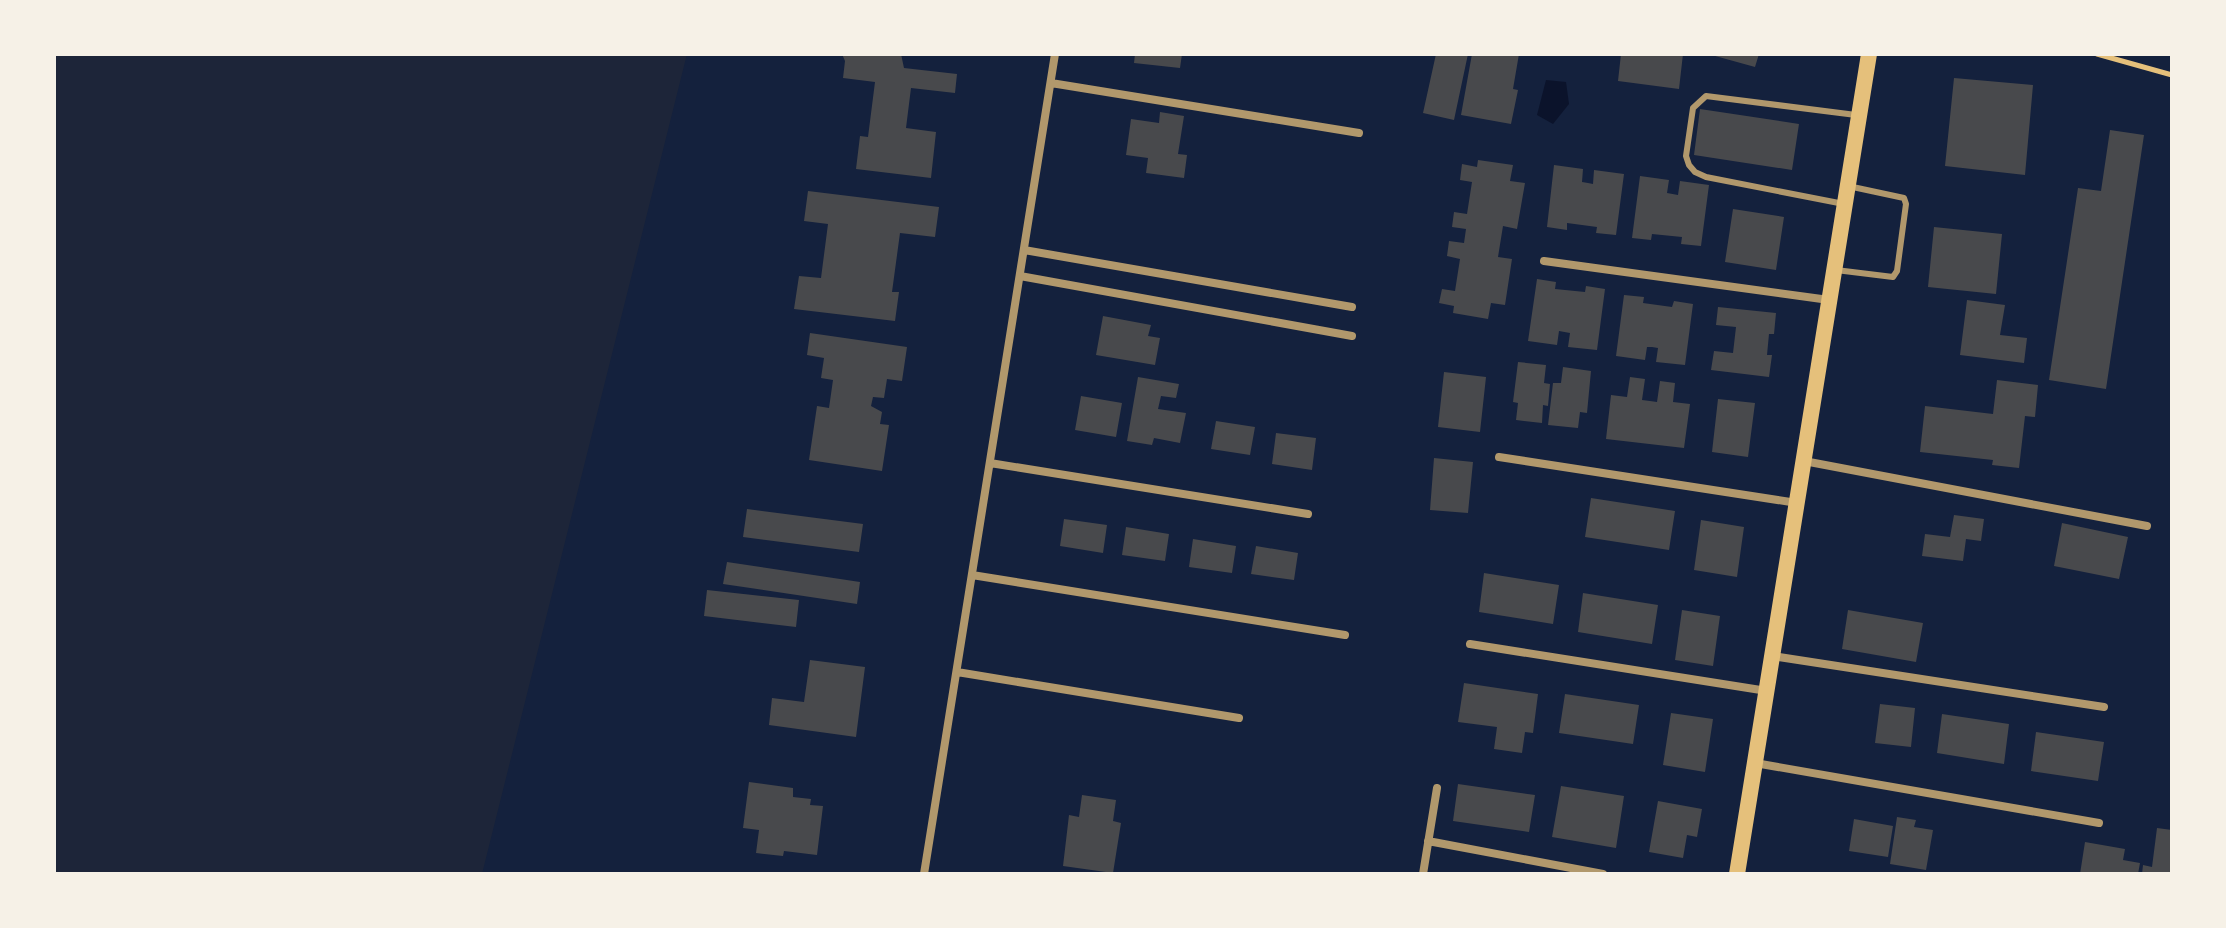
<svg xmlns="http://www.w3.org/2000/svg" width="2226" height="928" font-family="'Zilla Slab',serif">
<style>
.green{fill:#1d2539}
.water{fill:#0b132b}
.building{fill:#48494c}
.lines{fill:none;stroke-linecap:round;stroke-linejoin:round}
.path{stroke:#e5c07b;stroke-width:5}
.service{stroke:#b1986c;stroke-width:6}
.minor{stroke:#b1986c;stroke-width:8}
.secondary{stroke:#e5c07b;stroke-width:16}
</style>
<rect width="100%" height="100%" fill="#14213d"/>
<!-- green -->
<path class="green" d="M54,54H687L482,874H54Z"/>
<!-- water -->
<path class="water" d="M1546,80L1566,82L1569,104L1553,124L1537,115Z"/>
<!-- building -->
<path class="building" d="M842,54H901L904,68L957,74L955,93L911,88L906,128L936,132L931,178L856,169L860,136L868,137L875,82L843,78L845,61Z
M1135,54H1182L1180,68L1134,63Z
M1436,54H1468L1454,120L1423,113Z
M1472,54H1519L1513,89L1518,90L1511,124L1461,115Z
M1621,54H1683L1679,89L1618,81Z
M1708,54H1759L1755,67Z
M1954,78L2033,85L2025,175L1945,166Z
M1700,109L1799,124L1792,170L1694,155Z
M1160,112L1184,116L1178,154L1187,155L1184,178L1146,173L1148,158L1126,155L1131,119L1159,123Z
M2110,130L2144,135L2106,389L2049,380L2078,188L2101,191Z
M1478,160L1513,165L1510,181L1525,183L1517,229L1503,226L1498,257L1512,259L1505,305L1491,303L1488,319L1453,313L1454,306L1439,303L1442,289L1455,291L1460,259L1447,256L1449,241L1464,243L1466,229L1452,227L1454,212L1467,214L1472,182L1460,180L1462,164L1477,167Z
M1554,165L1583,169L1582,182L1588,183L1593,184L1594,170L1624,174L1616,235L1596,233L1597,227L1567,223V230L1547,227Z
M1640,176L1669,180L1667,193L1678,195L1680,181L1709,185L1701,246L1681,244L1682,237L1652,234L1651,240L1632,238Z
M808,191L939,207L935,237L900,233L892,292H899L895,321L794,309L799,276L821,278L828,224L804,221Z
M1733,209L1784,217L1776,270L1725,262Z
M1934,227L2002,234L1996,294L1928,287Z
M1537,279L1556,282L1555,289L1585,292L1586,286L1605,289L1597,350L1568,347L1570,333L1559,331L1557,345L1528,341Z
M1624,295L1644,297L1643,303L1672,307L1674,301L1693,304L1685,365L1656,362L1658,348L1652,347H1647L1645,360L1616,356Z
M1967,300L2005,305L2000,335L2027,338L2024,363L1960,355Z
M1718,307L1776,313L1774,334H1769L1767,355H1772L1769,377L1711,370L1714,351L1733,353L1736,327L1716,325Z
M1103,316L1151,325L1148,336L1160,338L1155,365L1096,355Z
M810,333L907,347L902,381L887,379L884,398L873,397L871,406L882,412L880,424L889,425L882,471L809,460L817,406L829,408L833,380L821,378L824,358L807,355Z
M1518,362L1546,365L1544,383L1550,384L1548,406L1543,405L1542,423L1516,420L1518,403L1513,402Z
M1563,367L1591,371L1587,413L1580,412L1578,428L1548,425L1553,383H1561Z
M1444,372L1486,377L1480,432L1438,427Z
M1138,377L1179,384L1176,398L1161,396L1158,409L1186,413L1180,443L1154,438L1152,445L1127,441Z
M1630,377L1645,379L1642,400L1650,401L1657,402L1660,381L1675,383L1673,402L1690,404L1684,448L1606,439L1611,395L1627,397Z
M1997,380L2038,385L2035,417L2025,416L2019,468L1992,465L1993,460L1920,452L1925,406L1993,414Z
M1081,396L1122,403L1116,437L1075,430Z
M1718,399L1755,403L1748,457L1712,452Z
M1216,421L1255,427L1250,455L1211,449Z
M1276,433L1316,438L1312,470L1272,464Z
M1434,458L1473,462L1468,513L1430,510Z
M1591,498L1675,511L1669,550L1585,537Z
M747,509L863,524L859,552L743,537Z
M1954,515L1984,519L1981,541L1966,539L1963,561L1922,556L1925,534L1950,537Z
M1064,519L1107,525L1103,553L1060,546Z
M1701,520L1744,527L1737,577L1694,570Z
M2062,523L2128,537L2119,579L2054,566Z
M1126,527L1169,534L1165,561L1122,555Z
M1193,539L1236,546L1232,573L1189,567Z
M1256,546L1298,553L1294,580L1251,574Z
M727,562L860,582L857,604L723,584Z
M1484,573L1559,585L1553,624L1479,612Z
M707,590L799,600L796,627L704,616Z
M1583,593L1658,605L1652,644L1578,632Z
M1682,610L1720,616L1713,666L1675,660Z
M1848,610L1923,623L1916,662L1842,649Z
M810,660L865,667L856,737L769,725L772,698L804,702Z
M1464,683L1538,694L1533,733L1525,732L1522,753L1494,749L1497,727L1458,722Z
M1565,694L1639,705L1633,744L1559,733Z
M1880,704L1915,708L1911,747L1875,743Z
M1671,713L1713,719L1705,772L1663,765Z
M1942,714L2009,724L2004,764L1937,753Z
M2036,732L2104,742L2098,781L2031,771Z
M749,782L793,788V797L811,799L810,805L823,806L817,855L784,851L783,856L756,853L759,830L743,828Z
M1458,784L1535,795L1529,832L1453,821Z
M1561,786L1624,796L1616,848L1552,837Z
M1082,795L1116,800L1113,821L1121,823L1113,873L1063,866L1069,815L1079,817Z
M1658,801L1702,809L1697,837L1687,835L1683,858L1649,852Z
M1897,817L1916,820L1914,827L1933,830L1926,870L1890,864Z
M1854,819L1893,826L1888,857L1849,851Z
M2157,828L2172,830V874H2142L2143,865L2152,867Z
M2085,842L2125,849L2123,860L2140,863L2138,874H2080Z"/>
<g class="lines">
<!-- path -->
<path class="path" d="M2097,54L2172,75"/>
<!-- service -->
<path class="service" d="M1844,204L1706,177L1695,172L1689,165L1686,156L1693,108L1706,96L1856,115
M1836,270L1893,277L1897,271L1906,204L1904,198L1848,186"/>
<!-- minor -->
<path class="minor" d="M1051,83L1359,133
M1024,250L1352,307
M1544,261L1829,300
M1020,276L1352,336
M1499,457L1797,503
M1804,461L2147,526
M990,463L1308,514
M972,575L1345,635
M1470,644L1767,691
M1772,656L2104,707
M957,672L1239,718
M1755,763L2099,823
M1428,841L1603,874
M924,874L1055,54
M1423,874L1437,788"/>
<!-- secondary -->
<path class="secondary" d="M1737,874L1869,54"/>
</g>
<!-- border -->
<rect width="2226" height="928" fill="none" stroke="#f6f1e7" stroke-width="112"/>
</svg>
